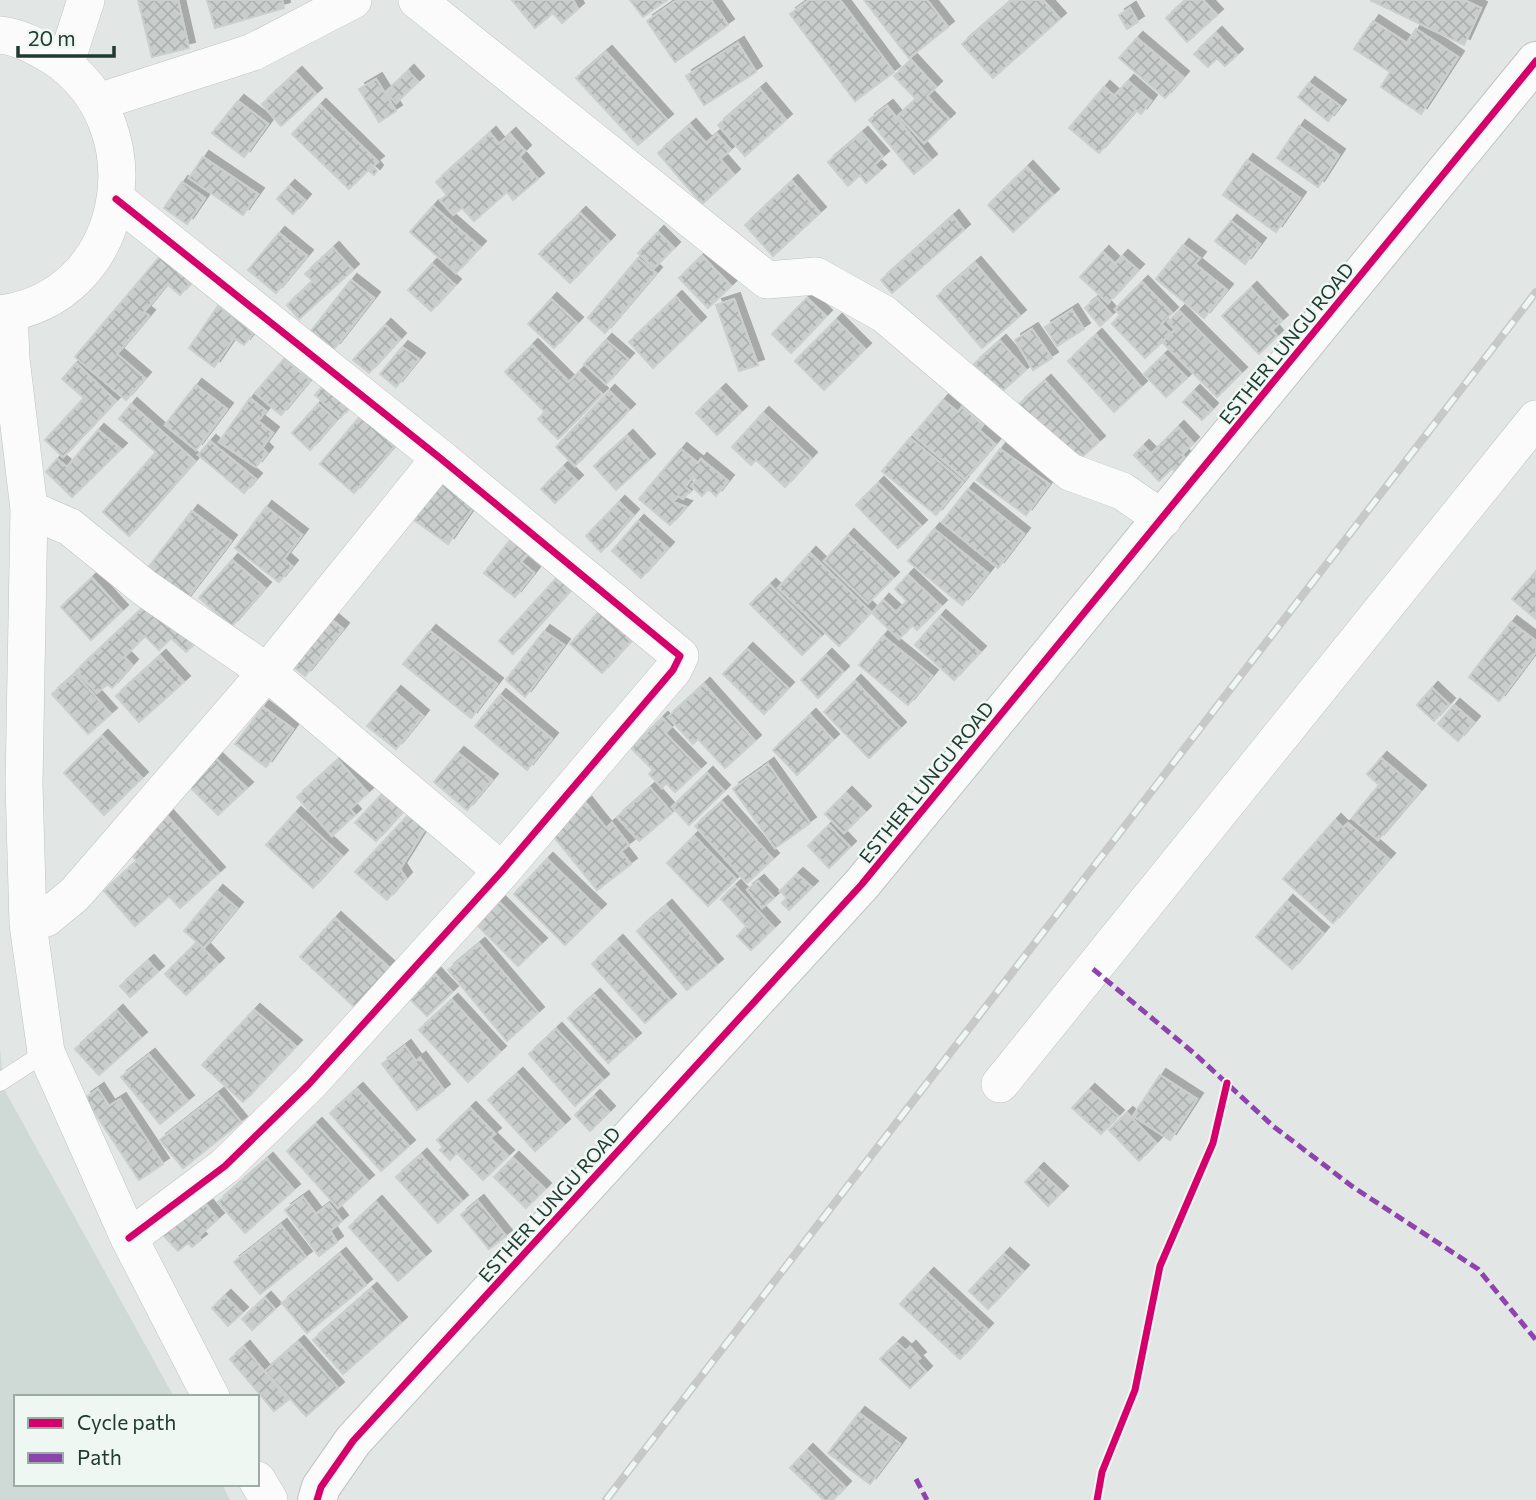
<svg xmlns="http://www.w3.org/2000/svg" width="1536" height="1500" font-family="Commissioner,sans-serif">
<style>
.built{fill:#cfd9d5}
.building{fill:url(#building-cross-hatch);stroke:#cbd0ce;stroke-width:2;filter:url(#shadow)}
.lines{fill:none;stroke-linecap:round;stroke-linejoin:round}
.lane-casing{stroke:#bfc4c2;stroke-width:19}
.street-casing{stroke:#bfc4c2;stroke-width:38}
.secondary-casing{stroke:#bdc5c2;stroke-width:40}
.lane{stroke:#fbfbfb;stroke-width:18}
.street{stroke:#fbfbfb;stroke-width:37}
.secondary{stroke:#fbfbfb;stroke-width:38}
.rail-casing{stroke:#c6c9c8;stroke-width:8}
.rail{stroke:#eff7f3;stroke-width:5;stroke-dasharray:16;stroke-linecap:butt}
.quiet{stroke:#8e44ad;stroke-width:5;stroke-dasharray:10 5;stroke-linecap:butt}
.cycleway-casing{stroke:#eff7f3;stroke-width:11}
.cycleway{stroke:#d6006c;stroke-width:7}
.labels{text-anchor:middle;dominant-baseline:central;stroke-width:5;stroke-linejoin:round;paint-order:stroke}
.street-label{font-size:19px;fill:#203a32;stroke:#eff7f3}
</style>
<defs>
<pattern id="building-cross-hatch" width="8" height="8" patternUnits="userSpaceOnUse" patternTransform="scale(1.75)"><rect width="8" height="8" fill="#c9cecc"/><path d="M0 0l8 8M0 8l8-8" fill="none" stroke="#acb2b0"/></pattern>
<filter id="shadow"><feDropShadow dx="6" dy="-6" stdDeviation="0" flood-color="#0004"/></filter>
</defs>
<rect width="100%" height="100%" fill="#e2e7e5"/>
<!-- built -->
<path class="built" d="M0,1049L4,1089L174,1397H16V1484H222L230,1500H0Z"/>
<!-- building -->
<path class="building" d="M138,0H178L189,48L152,57Z
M207,0H282L284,8L215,28Z
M512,0H573L578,9L562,23L553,13L535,28Z
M630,0H667L643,17Z
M677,0H711L728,25L675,62L647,21Z
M809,0H840L894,72L855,101L790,14Z
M864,0H927L948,27L909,58Z
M1012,0H1043L1060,19L993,78L962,44Z
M1186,0H1203L1217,15L1187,42L1166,18Z
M1370,0H1464L1481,8L1464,45Z
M1130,8L1138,22L1127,29L1119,15Z
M1373,21L1407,43L1416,29L1458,57L1421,114L1381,87L1390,72L1354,49Z
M1216,33L1237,55L1225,66L1217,58L1208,67L1194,54Z
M1137,38L1183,77L1165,98L1119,58Z
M738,43L756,72L704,105L686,76Z
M606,52L667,120L638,145L576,78Z
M911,60L936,87L927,96L949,119L924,143L898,116L916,99L894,76Z
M408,71L418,82L396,103L386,92Z
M296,73L316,94L281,126L262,104Z
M376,79L396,111L379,122L359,89Z
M1128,81L1151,101L1141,114L1136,110L1099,153L1069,128L1104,87L1114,96Z
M1309,83L1340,106L1328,121L1298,97Z
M760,89L786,120L745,156L718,125Z
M238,101L268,124L244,157L212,133Z
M320,105L378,162L373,166L377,171L374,175L368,170L349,189L292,134Z
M887,106L931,160L914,174L869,120Z
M690,125L706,143L717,134L731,150L720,159L734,175L702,204L658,153Z
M1299,126L1339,155L1318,187L1277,158Z
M490,133L499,144L510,134L525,151L519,157L538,179L513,200L507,192L474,221L462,208L453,215L440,200L447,195L436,182Z
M862,133L883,157L874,165L880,171L866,183L860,175L848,186L828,162Z
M203,157L258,194L243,215L189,178Z
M1247,160L1300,198L1276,232L1223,195Z
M1027,167L1053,195L1013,232L988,205Z
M792,181L820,213L773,256L745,225Z
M182,182L205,198L187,224L164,208Z
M289,186L305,200L293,214L277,199Z
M433,206L480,247L456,273L410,232Z
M580,213L609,241L570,283L539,254Z
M953,216L964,230L892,293L881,280Z
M1231,221L1260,244L1245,264L1215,241Z
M658,232L674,248L654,268L638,253Z
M279,233L307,256L276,293L248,270Z
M1183,245L1200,258L1195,264L1227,290L1204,318L1156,279Z
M167,248L198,274L180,295L167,284L144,312L149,316L117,354L145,378L126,400L75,357Z
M333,248L353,270L299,319L287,305L313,281L305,274Z
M1103,252L1115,264L1122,256L1138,270L1108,303L1080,277Z
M702,256L731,286L708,308L679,278Z
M638,258L656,273L605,333L588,318Z
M975,263L1020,316L982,348L937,296Z
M432,264L455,285L431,311L408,290Z
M351,280L374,298L334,349L311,331Z
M1142,282L1172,313L1161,324L1171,333L1145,358L1112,324L1120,315L1115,309Z
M1251,288L1282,321L1272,330L1277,336L1259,354L1222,316Z
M676,297L700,323L653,368L629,342Z
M807,298L826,316L791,353L772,334Z
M1097,298L1112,315L1100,326L1085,308Z
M551,299L577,323L554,348L528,324Z
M734,299L758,365L739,371L716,305Z
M218,306L254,332L244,345L234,338L214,367L189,348Z
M1072,310L1084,329L1057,346L1045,327Z
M1179,311L1241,373L1217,397L1162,342L1175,330L1168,322Z
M836,320L865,349L824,390L795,361Z
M385,325L400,339L369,373L353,360Z
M1032,329L1052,358L1033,370L1015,340Z
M1096,335L1141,387L1114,412L1068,361Z
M606,340L628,359L606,384L584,364Z
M1000,341L1026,370L1000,393L974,364Z
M532,345L569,382L579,372L602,394L558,439L538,419L545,412L505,372Z
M402,347L419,359L396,387L380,374Z
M1164,355L1187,378L1166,397L1144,374Z
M284,359L310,380L281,415L255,393Z
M76,363L116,401L63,457L45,440L84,398L62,379Z
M331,377L356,400L340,418L315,395Z
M1045,381L1099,442L1073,465L1019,404Z
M196,385L227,409L196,450L165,425Z
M720,390L741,412L717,435L696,413Z
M609,391L629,410L575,466L556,447Z
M1194,391L1212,409L1202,420L1183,402Z
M250,398L266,411L258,421L273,433L262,448L267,453L256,467L219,442Z
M943,400L958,412L962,407L983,425L979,430L995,444L965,479L913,435Z
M131,404L195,461L129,536L103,512L156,452L119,419Z
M318,404L336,420L310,450L292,433Z
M763,413L811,458L785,487L756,460L751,465L732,447Z
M362,414L397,443L354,493L320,464Z
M1178,427L1193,443L1182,455L1189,462L1177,474L1172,468L1159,481L1134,455L1143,446L1151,454Z
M98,430L121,449L72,497L46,472L57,459L67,467Z
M627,436L649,460L616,490L594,466Z
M910,438L963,482L936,515L882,471Z
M210,441L256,479L244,493L198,455Z
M681,449L698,463L701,459L728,481L716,496L708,489L702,496L691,486L696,480L693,477L685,487L690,491L683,499L678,496L673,502L686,507L670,525L639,499Z
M1000,449L1049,484L1026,515L977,480Z
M563,467L577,481L555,503L541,489Z
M441,481L475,505L448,544L414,520Z
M878,483L921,526L898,548L856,505Z
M968,489L1024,534L998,568L942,522Z
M619,502L633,515L601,552L586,536Z
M266,507L302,535L284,559L292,566L279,582L235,548Z
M192,511L231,541L182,605L143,574Z
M638,521L668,548L641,578L612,551Z
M934,529L988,573L962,605L908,561Z
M514,535L532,549L521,562L534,573L515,597L484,573Z
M848,535L893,578L868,603L824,561Z
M810,553L871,612L839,646L778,588Z
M232,560L265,588L232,626L199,598Z
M563,571L577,583L513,654L499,641Z
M1536,571V619L1512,599Z
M908,575L941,606L917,630L912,625L899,639L872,613L883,600L896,612L907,601L895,589Z
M92,578L122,611L91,640L61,607Z
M770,585L821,636L802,655L750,604Z
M150,601L198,641L186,652L171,638L159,650L145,636L124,657L132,665L112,688L108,684L97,693L76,671Z
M603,607L635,636L602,673L570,644Z
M940,616L980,652L954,680L915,645Z
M330,618L343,629L305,676L291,665Z
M1511,622L1536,641V652L1499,701L1469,677Z
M430,631L497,684L471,718L403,664Z
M544,631L564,645L525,697L506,680Z
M883,636L932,676L908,705L859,665Z
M747,649L788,688L764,714L723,674Z
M826,655L843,672L818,698L801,680Z
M160,656L184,682L139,722L116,696Z
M75,674L111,714L88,734L52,694Z
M855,681L900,728L869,758L824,712Z
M704,684L755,741L725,768L698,739L693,744L668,717Z
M1432,688L1449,704L1434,721L1417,705Z
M395,692L423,716L396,749L367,726Z
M500,695L552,739L527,770L475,726Z
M1454,705L1474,722L1458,741L1438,724Z
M263,707L293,729L266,767L235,744Z
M810,715L833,740L797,775L773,750Z
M662,718L671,727L665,733L700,769L675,792L666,783L662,788L649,774L653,770L631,748Z
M102,736L142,778L104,815L64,773Z
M458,753L492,780L467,810L434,782Z
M211,754L247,788L218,815L184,781Z
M1381,758L1420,791L1378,840L1352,818L1379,785L1367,774Z
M338,760L368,793L350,809L355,815L332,836L297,797Z
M768,764L810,823L775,848L733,789Z
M707,773L724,791L689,825L672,807Z
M650,788L672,813L639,841L617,817Z
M383,793L403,811L376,841L355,823Z
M846,793L865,812L844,833L825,814Z
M722,802L773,859L747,883L695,826Z
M586,803L606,828L612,823L629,845L621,851L631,864L597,890L550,832Z
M295,813L342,856L313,888L266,845Z
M408,815L425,829L400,869L406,878L387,900L355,872Z
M167,816L219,873L180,908L169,896L135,926L104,891L137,861L128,851Z
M1335,820L1343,828L1348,823L1389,859L1333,923L1283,879Z
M829,825L850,847L829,868L808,846Z
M694,836L736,879L708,906L667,863Z
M547,859L600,910L565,945L514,894Z
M797,874L812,887L789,910L782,903L787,898L780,891Z
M758,881L774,898L762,908L747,890Z
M735,886L774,928L751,950L737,936L747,927L721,899Z
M217,891L237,908L204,948L184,931Z
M1287,901L1323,933L1292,969L1256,937Z
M499,902L541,944L518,966L477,925Z
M666,906L717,965L687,990L637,931Z
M335,918L394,972L359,1011L300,957Z
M617,941L670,1000L645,1023L592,964Z
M197,942L218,964L186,995L165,974Z
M479,944L538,1013L507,1041L448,970Z
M148,961L158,972L130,997L120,986Z
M435,974L452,992L427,1016L410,999Z
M594,995L635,1039L608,1063L568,1018Z
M452,1000L500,1052L468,1082L419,1030Z
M254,1010L296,1046L243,1102L202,1065Z
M117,1011L141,1038L99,1075L75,1049Z
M556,1029L603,1080L575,1106L529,1054Z
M405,1046L416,1061L420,1058L444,1090L417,1110L382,1064Z
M149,1055L188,1101L160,1124L121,1077Z
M517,1074L564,1125L535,1151L488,1100Z
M1160,1075L1197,1099L1170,1140L1133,1116Z
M98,1089L109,1106L120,1099L163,1164L139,1180L85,1098Z
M357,1089L409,1146L381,1171L330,1113Z
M1089,1090L1118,1116L1101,1134L1072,1108Z
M218,1094L241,1122L183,1168L160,1140Z
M594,1096L609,1112L590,1131L575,1115Z
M470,1108L495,1134L490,1138L508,1156L483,1180L457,1153L450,1160L440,1150L443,1147L437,1140Z
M1127,1113L1156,1143L1139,1161L1109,1130Z
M316,1124L368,1181L338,1208L287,1151Z
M421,1155L462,1201L438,1223L396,1177Z
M513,1158L545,1189L526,1208L494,1177Z
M267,1159L294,1190L245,1233L218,1202Z
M1038,1169L1062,1192L1048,1206L1025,1182Z
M303,1197L316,1214L329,1204L342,1221L330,1231L337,1242L319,1256L285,1210Z
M202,1200L218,1219L198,1237L201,1240L192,1247L188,1243L178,1251L163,1235Z
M478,1201L506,1236L489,1249L461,1215Z
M376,1202L425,1257L398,1281L349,1227Z
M281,1225L306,1257L260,1294L234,1262Z
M340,1254L366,1285L307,1333L282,1303Z
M1004,1254L1023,1271L988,1309L969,1291Z
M928,1274L987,1329L960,1359L900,1304Z
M371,1289L401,1323L343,1374L313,1340Z
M225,1296L242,1313L228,1326L212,1308Z
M265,1298L275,1309L252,1330L242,1319Z
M298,1342L338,1388L306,1416L265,1371Z
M897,1343L906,1351L910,1347L920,1358L916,1361L926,1372L910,1388L880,1359Z
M244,1347L288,1400L274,1411L230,1359Z
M859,1413L900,1444L870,1484L828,1453Z
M807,1450L845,1487L833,1500H824L790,1468Z"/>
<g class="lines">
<defs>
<path id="lane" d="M0,1082L46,1052"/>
<path id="street" d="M417,0L767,280L816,276L884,314L1070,472L1122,491L1163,519
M0,35C20,37 38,47 54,57C158,126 128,298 0,314
M65,65L86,0
M98,102L253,52L353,0
M116,199L440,458L680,656L673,670L502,871L309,1084L225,1166L129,1238
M9,313L11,359L29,509L24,784L28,924L46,1052L129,1238L211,1397
M29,509L70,527L145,588L267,672L502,871
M28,924L46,918L75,894L267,672L440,458
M1000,1084L1536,419
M257,1480L269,1500"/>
<path id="secondary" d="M317,1500L321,1487L353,1441L862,884L1536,61"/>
</defs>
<!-- lane casing -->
<use href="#lane" class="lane-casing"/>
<!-- street casing -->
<use href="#street" class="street-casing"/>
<!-- secondary casing -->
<use href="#secondary" class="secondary-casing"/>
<!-- lane -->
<use href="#lane" class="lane"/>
<!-- street -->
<use href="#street" class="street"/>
<!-- secondary -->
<use href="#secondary" class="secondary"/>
<defs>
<path id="rail" d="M606,1500L1536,292"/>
</defs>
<!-- rail casing -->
<use href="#rail" class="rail-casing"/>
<!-- rail -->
<use href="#rail" class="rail"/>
<!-- quiet -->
<path class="quiet" d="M1093,969L1195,1054L1273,1126L1353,1187L1478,1269L1536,1340
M916,1479L927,1500"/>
<defs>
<path id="cycleway" d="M116,199L440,458L680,656L673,670L502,871L309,1084L225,1166L129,1238
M317,1500L321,1487L353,1441L862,884L1536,61
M1097,1500L1102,1472L1135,1390L1160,1266L1213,1143L1227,1083"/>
</defs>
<!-- cycleway casing -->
<use href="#cycleway" class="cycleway-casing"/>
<!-- cycleway -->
<use href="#cycleway" class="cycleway"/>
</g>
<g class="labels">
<!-- street labels -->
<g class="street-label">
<text transform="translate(1286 343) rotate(-51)">ESTHER LUNGU ROAD</text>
<text transform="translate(926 782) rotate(-51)">ESTHER LUNGU ROAD</text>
<text transform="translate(549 1204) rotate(-48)">ESTHER LUNGU ROAD</text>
</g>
</g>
<!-- legend -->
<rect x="14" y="1395" width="245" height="91" fill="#eff7f3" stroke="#9caba6" stroke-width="2"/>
<rect x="28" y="1418" width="35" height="10" fill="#d6006c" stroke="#9caba6" stroke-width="2"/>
<text x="77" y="1430" font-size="21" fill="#203a32">Cycle path</text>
<rect x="28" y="1453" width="35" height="10" fill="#8e44ad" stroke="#9caba6" stroke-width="2"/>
<text x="77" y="1465" font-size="21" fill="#203a32">Path</text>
<!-- scale -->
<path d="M18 46v10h96v-10" fill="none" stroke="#203a32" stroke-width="3.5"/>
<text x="28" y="46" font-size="21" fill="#203a32" stroke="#eff7f3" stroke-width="5" paint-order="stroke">20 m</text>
</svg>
